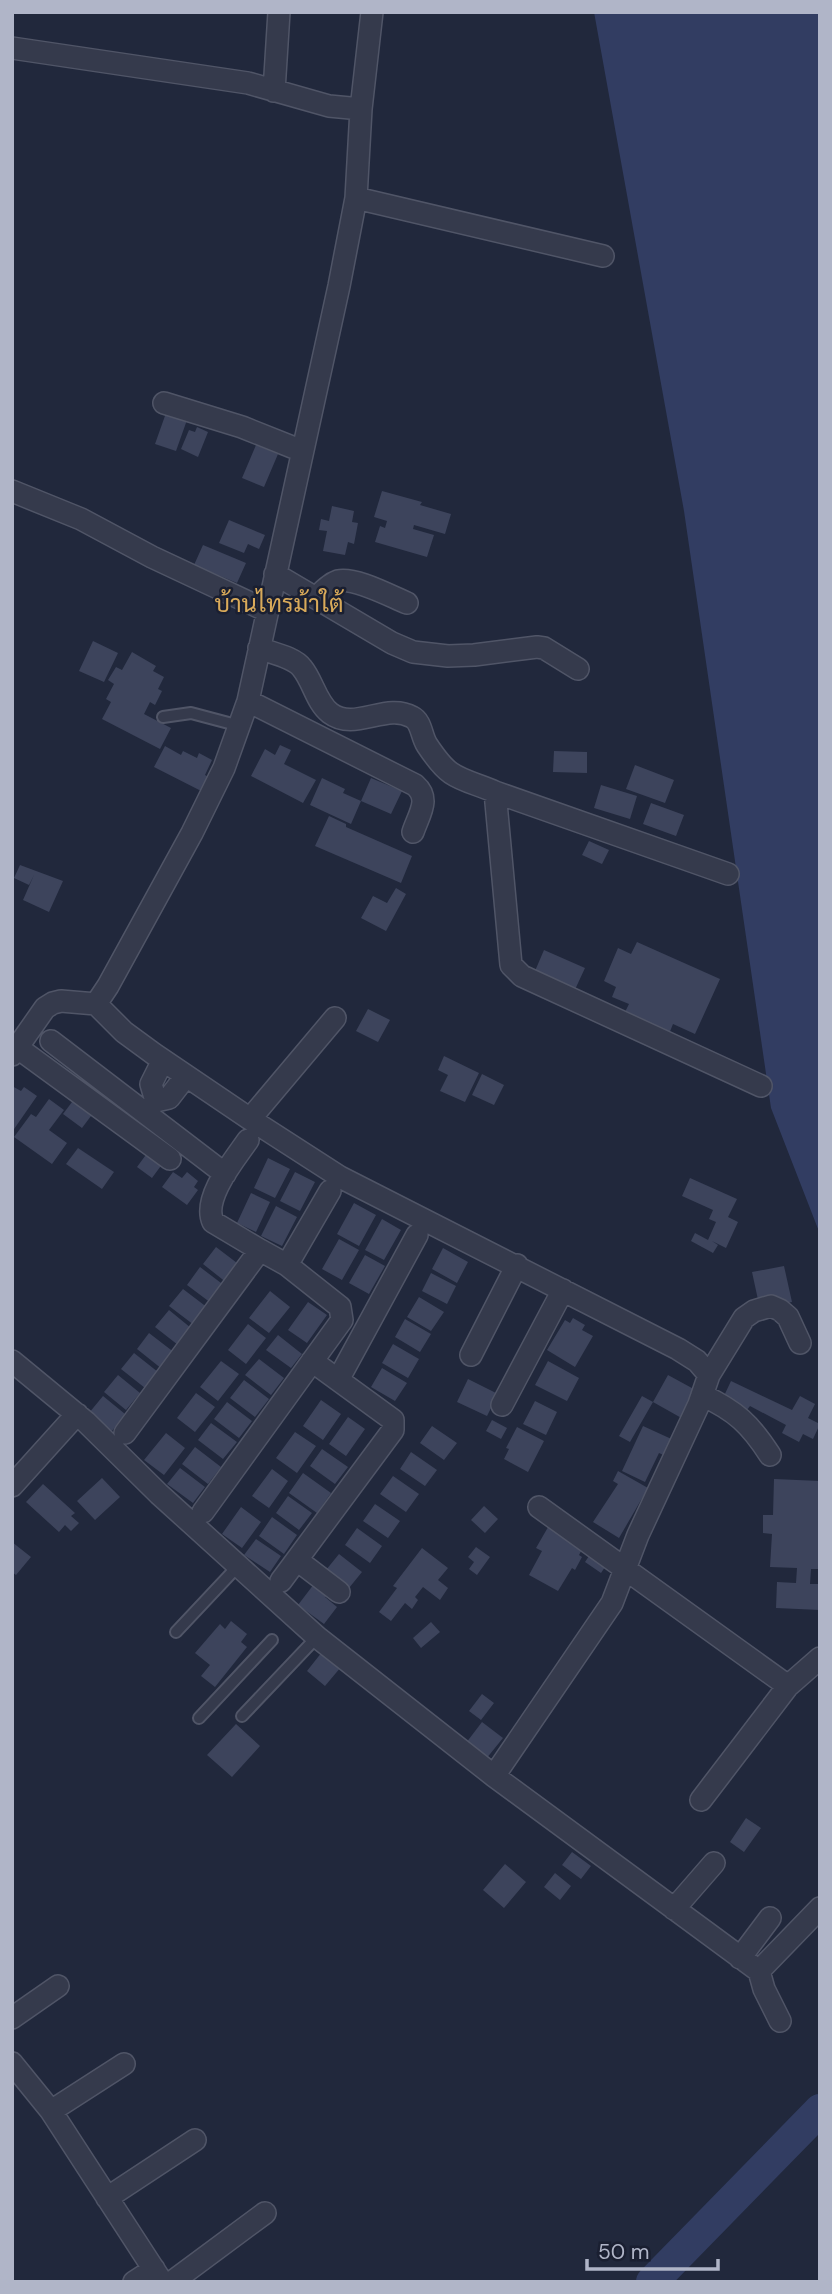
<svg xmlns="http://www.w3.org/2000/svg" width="832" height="2294" font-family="'DM Sans',Sarabun,sans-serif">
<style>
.water{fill:#323d62}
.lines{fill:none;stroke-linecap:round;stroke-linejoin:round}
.river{stroke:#323d62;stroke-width:32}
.building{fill:#3d445c}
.lane-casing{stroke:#505567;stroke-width:14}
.street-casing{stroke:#505567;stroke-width:24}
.lane{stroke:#353a4c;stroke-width:10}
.street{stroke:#353a4c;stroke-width:21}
.labels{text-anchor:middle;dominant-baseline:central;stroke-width:5;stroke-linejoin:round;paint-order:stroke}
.quarter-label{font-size:24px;fill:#d9aa5a;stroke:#1a1f31}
</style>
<rect width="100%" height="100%" fill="#21283c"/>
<!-- water -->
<path class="water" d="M594,12H820V1234L771,1108L684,511Z"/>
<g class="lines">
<!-- river -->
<path class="river" d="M652,2282L820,2110"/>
</g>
<!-- building -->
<path class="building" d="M166,413L187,420L176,451L155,444Z
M197,427L208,432L198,457L181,449L189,430L195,432Z
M256,445L278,454L264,487L242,478Z
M382,491L422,502L420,505L451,514L445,534L414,525L413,529L434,535L427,557L375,542L380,526L385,528L387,521L374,517Z
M332,506L354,511L352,522L358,523L354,544L348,542L345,555L323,551L327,531L319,530L321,519L329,521Z
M229,520L265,535L259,549L248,544L244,553L219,543Z
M203,545L246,563L237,583L194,565Z
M93,641L118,653L104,682L79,671Z
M132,652L156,666L153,671L164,677L158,689L162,691L155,705L150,702L144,714L171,728L160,749L102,719L111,702L106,699L114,684L108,680L116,667L122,670Z
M280,745L291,750L284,764L316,780L303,803L251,776L265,749L275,755Z
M165,746L181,755L183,751L197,758L199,753L212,760L205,775L216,781L209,795L154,767Z
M554,751L587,752V773L553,772Z
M635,765L674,780L665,803L626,789Z
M322,778L345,789L343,793L361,801L351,824L310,805Z
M371,778L402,791L391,814L361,801Z
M601,785L637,796L630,819L594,808Z
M651,803L684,815L676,836L643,824Z
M329,816L346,824V827L412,856L401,883L315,846Z
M589,841L609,850L602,864L582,855Z
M20,865L63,881L49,912L23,900L34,875L29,885L14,878Z
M396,888L406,894L386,931L361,918L373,896L387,903Z
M637,942L720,979L695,1034L673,1024L669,1034L624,1014L629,1004L612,997L616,987L604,981L618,948L631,954Z
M544,950L585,968L572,996L532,978Z
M368,1009L390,1020L378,1042L356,1031Z
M444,1056L479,1073L465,1102L440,1091L448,1075L438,1070Z
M482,1074L504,1085L494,1105L472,1095Z
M12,1086L21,1091L24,1087L37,1096L12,1132Z
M75,1098L94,1112L82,1128L63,1114Z
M49,1099L64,1110L49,1130L67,1143L52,1164L14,1137L31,1114L36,1117Z
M78,1148L114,1172L102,1189L66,1164Z
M148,1152L163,1163L152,1178L137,1167Z
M268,1158L290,1169L275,1198L254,1188Z
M173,1172L182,1178L187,1172L198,1181L194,1187L198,1190L187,1205L162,1187Z
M295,1172L315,1182L300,1211L280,1201Z
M690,1178L737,1199L728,1217L738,1222L726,1248L712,1241L718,1245L713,1253L691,1241L695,1233L708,1240L716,1222L709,1219L713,1210L682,1196Z
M251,1193L270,1202L256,1232L237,1223Z
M354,1203L376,1215L359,1246L337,1234Z
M276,1206L297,1217L282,1246L261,1236Z
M382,1219L401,1230L384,1260L365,1250Z
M339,1239L359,1250L342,1280L322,1269Z
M216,1247L241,1266L227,1283L203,1264Z
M443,1248L468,1262L457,1283L432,1269Z
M365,1255L385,1266L369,1294L349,1283Z
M784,1266L792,1302L760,1309L752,1272Z
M200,1267L225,1286L211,1303L187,1285Z
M431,1273L456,1286L447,1304L422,1291Z
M183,1289L208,1308L194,1325L169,1306Z
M270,1291L290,1307L269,1333L249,1318Z
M419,1297L444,1312L431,1331L407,1317Z
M308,1302L327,1315L307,1343L288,1330Z
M169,1310L191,1328L178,1345L155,1327Z
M573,1318L585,1325L582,1330L593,1336L575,1367L547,1350L565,1320L570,1323Z
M405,1319L431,1334L420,1352L395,1337Z
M248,1324L266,1338L246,1364L228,1350Z
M149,1333L175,1353L162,1369L137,1349Z
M278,1335L302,1354L291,1368L266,1350Z
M393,1344L419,1359L408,1378L382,1363Z
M134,1353L158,1372L145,1388L121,1369Z
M259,1359L284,1378L271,1395L245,1375Z
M221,1361L239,1374L218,1401L200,1387Z
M548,1361L579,1378L567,1401L535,1385Z
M382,1368L407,1383L395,1401L371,1387Z
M118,1375L140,1393L126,1410L104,1392Z
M668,1375L701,1393L685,1420L653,1402Z
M468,1379L498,1394L487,1416L457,1402Z
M244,1380L269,1399L255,1417L230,1398Z
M731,1381L792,1410L800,1396L815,1404L808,1418L820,1424L813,1439L803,1434L799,1442L782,1433L786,1425L750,1406L747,1410L723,1398Z
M196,1393L215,1407L195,1432L177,1418Z
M103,1396L125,1414L112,1431L89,1413Z
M642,1396L653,1402L630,1442L619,1436Z
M321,1400L341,1414L323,1440L303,1426Z
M535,1401L557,1412L546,1435L523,1424Z
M227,1402L252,1421L239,1438L214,1419Z
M348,1417L365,1429L346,1456L329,1444Z
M492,1420L507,1428L501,1439L486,1431Z
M211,1423L237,1442L223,1459L198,1440Z
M432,1426L457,1443L444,1460L420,1443Z
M643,1426L678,1442L670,1458L659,1453L645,1482L622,1471Z
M517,1427L544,1441L528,1472L504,1459L509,1449L506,1448Z
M295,1432L316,1446L297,1473L276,1458Z
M166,1433L185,1448L164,1475L144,1460Z
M195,1447L221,1467L208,1484L182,1464Z
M322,1449L348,1467L335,1484L310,1466Z
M411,1452L437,1470L425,1486L400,1469Z
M180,1468L205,1487L193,1503L167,1484Z
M272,1469L288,1481L269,1508L252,1496Z
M618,1471L648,1488L619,1538L593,1522L618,1484L613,1481Z
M303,1473L331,1493L317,1513L289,1493Z
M393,1476L419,1494L406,1512L380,1494Z
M102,1478L120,1497L95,1520L77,1501Z
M774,1479L820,1481V1569H811L810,1584H820V1610L776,1608L777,1582L796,1583L797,1568L770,1567L772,1534L763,1533V1515H773Z
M43,1484L75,1513L71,1516L79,1523L71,1531L65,1525L59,1532L26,1502Z
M288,1496L312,1513L299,1530L276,1513Z
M375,1504L400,1521L388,1538L363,1521Z
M484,1506L498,1519L485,1533L471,1520Z
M241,1507L261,1522L242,1548L222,1534Z
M272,1517L297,1535L284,1554L259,1536Z
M551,1522L586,1542L579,1555L582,1557L575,1570L572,1568L558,1591L529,1575L542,1551L536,1548Z
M357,1528L382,1546L370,1563L345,1545Z
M256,1539L281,1556L270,1572L244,1555Z
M12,1542L31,1557L16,1575L12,1572Z
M476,1547L490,1557L477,1575L469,1569L474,1562L468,1557Z
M422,1548L448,1568L438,1580L448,1588L440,1600L423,1587L415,1597L418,1600L412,1609L405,1603L391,1621L379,1612L397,1588L393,1586Z
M593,1550L609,1561L601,1573L585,1562Z
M339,1554L362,1572L349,1588L326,1570Z
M314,1584L328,1594L325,1597L337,1607L324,1624L298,1605Z
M231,1621L247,1634L241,1642L247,1647L215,1687L201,1676L210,1665L195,1653L220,1624L225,1629Z
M431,1622L440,1632L421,1648L413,1638Z
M322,1652L341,1667L325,1686L307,1671Z
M482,1694L494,1703L481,1720L469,1711Z
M482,1722L503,1738L486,1759L466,1743Z
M236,1724L260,1746L232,1777L207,1755Z
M746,1818L761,1828L744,1852L730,1842Z
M572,1852L591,1866L581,1879L562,1865Z
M505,1864L526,1882L504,1908L483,1890Z
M555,1873L571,1886L560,1900L544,1887Z"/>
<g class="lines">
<defs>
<path id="lane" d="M163,717L191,713L240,726
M176,1632L238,1566
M242,1716L317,1637
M199,1718L272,1640"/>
<path id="street" d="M12,48L248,83L329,106L361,109
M274,91L279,12
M356,198L603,256
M164,403L242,427L302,451
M12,491L81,519L152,557L267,611
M275,574L392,643L413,652L448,656L474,655L537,647L544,648L578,669
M316,598C322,592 329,584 338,581C355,577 390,596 407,603
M259,648C271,653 294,657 302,668C313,681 316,702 330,713C355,732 386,702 412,717C422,722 421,736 427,745C433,754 442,767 451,773C464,782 481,785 495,792L511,965L522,976L761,1086
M248,701L415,785C431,799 419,814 413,832
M495,792L728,874
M96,1004L108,986L192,833L224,768L248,701L339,286L356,198L361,109L372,12
M51,1041L225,1174
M18,1048L170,1159
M12,1055L45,1008L53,1003L61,1001L96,1004L124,1032L154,1054L250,1119L340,1177L678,1349L697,1361L709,1375
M163,1060L151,1084L156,1101L169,1098L186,1076
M250,1119L335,1018
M248,1140C235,1159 202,1198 213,1222L260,1250
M471,1355L517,1265
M12,1361L86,1422L159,1494L317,1637L494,1776L759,1971L764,1989L780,2021
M338,1380L417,1235
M702,1395C736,1411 750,1424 770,1455
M502,1405L563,1290
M125,1433L260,1250L287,1265L330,1191
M12,1486L77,1414
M539,1507L788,1686L820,1658
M203,1512L342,1320L340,1307L287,1265
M297,1560L339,1592
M281,1581L393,1430V1420L312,1361
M494,1776L612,1603L638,1535L699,1404L709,1375L744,1318L754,1311L771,1306L780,1310L788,1317L800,1343
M701,1800L788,1686
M674,1909L714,1863
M740,1958L770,1918
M759,1971L820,1908
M12,2018L58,1986
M12,2063L51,2111L162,2282
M51,2111L124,2064
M107,2198L195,2140
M134,2282L154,2269
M172,2282L265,2213"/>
</defs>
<!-- lane casing -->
<use href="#lane" class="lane-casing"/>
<!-- street casing -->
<use href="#street" class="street-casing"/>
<!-- lane -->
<use href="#lane" class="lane"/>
<!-- street -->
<use href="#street" class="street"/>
</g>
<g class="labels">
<!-- quarter labels -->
<g class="quarter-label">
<text x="279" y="603">บ้านไทรม้าใต้</text>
</g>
</g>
<!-- border -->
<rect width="832" height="2294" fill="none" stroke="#b0b5c8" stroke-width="28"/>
<!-- scale -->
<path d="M587 2259v10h131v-10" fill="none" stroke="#b0b5c8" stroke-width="3.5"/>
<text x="598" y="2259" font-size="21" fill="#b0b5c8" stroke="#1a1f31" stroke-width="5" paint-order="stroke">50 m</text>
</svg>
